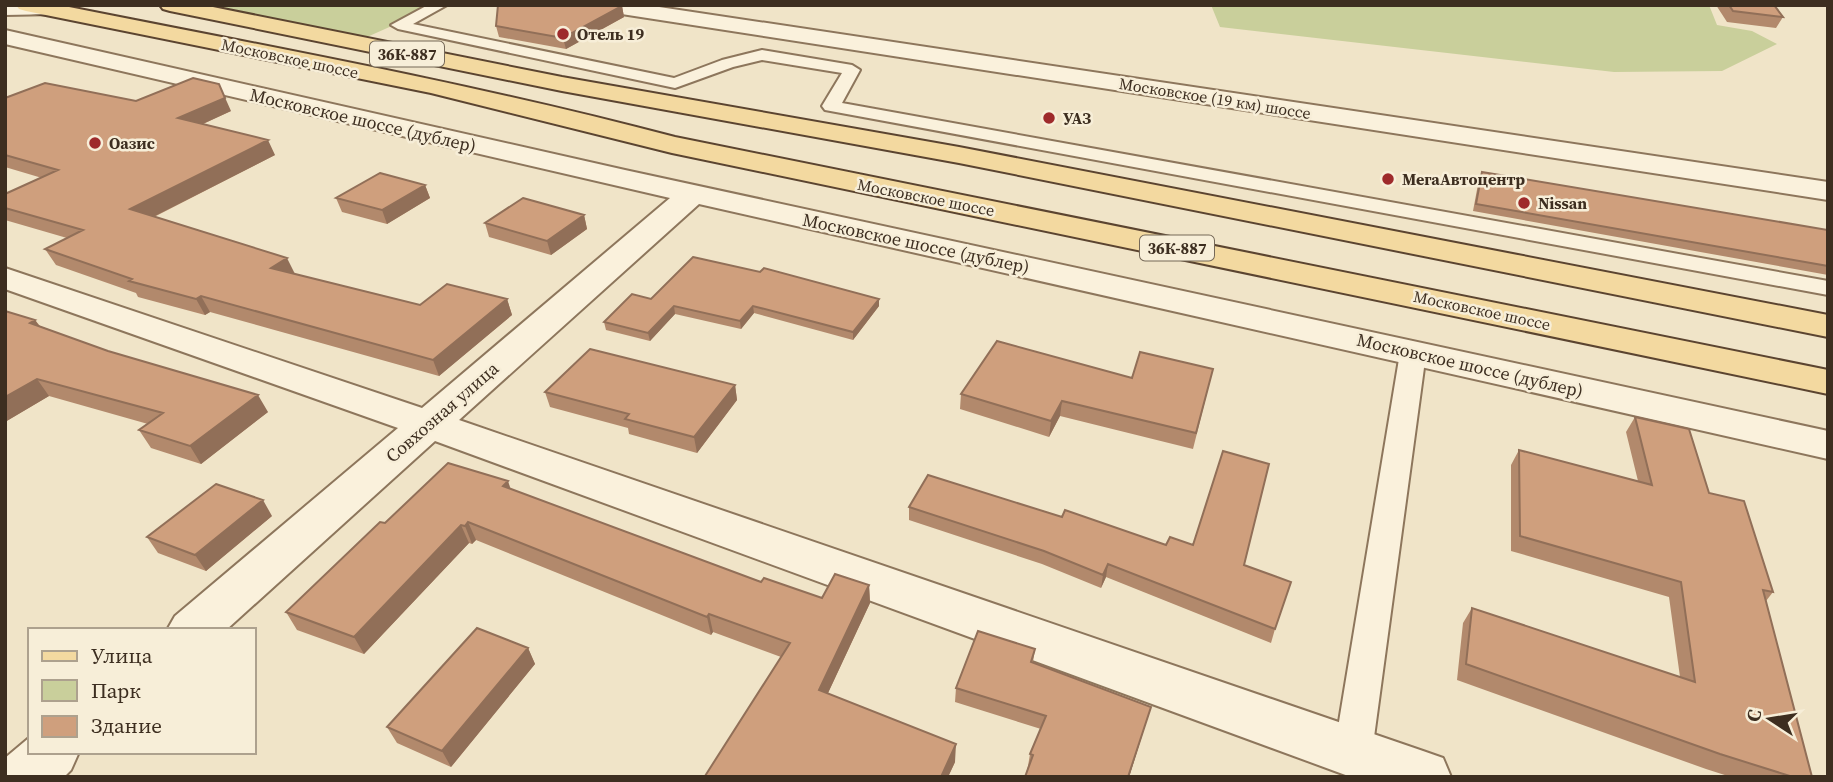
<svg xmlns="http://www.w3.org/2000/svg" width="1833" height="782" font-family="'Source Serif 4',serif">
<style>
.green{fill:#c9cf9b}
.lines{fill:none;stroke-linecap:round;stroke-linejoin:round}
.lane-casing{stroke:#8d765c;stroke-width:4}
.street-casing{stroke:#8d765c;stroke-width:4}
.primary-casing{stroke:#5b4430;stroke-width:4}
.lane{fill:#faf1dc;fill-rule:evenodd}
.street{fill:#faf1dc;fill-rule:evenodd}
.primary{fill:#f3d9a0;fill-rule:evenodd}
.wall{fill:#b2896c}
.shaded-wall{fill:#916f58}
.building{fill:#cf9f7d;stroke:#916f58;stroke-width:2}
.poi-dot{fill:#9e2a2b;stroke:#f7eed8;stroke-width:2.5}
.labels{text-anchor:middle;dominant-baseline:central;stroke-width:5;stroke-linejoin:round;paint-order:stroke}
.far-poi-label{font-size:16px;font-weight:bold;fill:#3d2e20;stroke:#f7eed8;text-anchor:start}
.shield{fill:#f7eed8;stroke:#756857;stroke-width:2}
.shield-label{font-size:16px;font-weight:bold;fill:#3d2e20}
.far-street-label{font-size:16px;fill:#3d2e20;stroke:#f7eed8}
.street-label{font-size:18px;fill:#3d2e20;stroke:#f7eed8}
</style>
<rect width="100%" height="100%" fill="#f0e4c8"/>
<!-- green -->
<path class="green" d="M209,5H439L367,37Z
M1211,5H1709L1717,25L1752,31L1777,44L1722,71L1614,72L1220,27Z"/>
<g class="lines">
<defs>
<path id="lane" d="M428,5H447L413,24L674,78L722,60L762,50L852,65L860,70L842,103L1828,281V295L825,110L822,106L842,73L762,60L733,67L675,88L398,29L391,25Z
M1413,345L1422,348L1426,353L1372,752L1366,764L1353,769L1340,764L1334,752L1400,353L1404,348Z"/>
<path id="street" d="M5,5H56L61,10L57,14L5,15Z
M592,5H646L1828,182V200L602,11L595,9Z
M5,30L625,170L1828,431V459L699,204L459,420L1423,751L1443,758L1451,777H1351L435,441L226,630H167L175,616L398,428L5,289V268L422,408L670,198L5,44Z
M30,737V752H79L71,770L64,777H5V758Z"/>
<path id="primary" d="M16,5H59C265,46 471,83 675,137L1828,370V394L672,153L431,93L26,11L19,9Z
M160,5H203L562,77L959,147L1828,315V337L959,163L562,91L170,11L163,9Z"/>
</defs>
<!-- lane casing -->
<use href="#lane" class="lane-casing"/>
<!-- street casing -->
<use href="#street" class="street-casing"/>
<!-- primary casing -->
<use href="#primary" class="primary-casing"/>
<!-- lane -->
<use href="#lane" class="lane"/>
<!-- street -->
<use href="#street" class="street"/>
<!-- primary -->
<use href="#primary" class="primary"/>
</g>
<!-- wall -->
<path class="wall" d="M1716,5H1774L1783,17L1776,28L1727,22Z
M622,6L624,17L566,49L499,37L496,26Z
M5,98L231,111L203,124L275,155L154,217L294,274L420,305L507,299L512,315L439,376L210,312L205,315L138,297L136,293L56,265L45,249L67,238L5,220V194L42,178L5,167Z
M1482,172L1828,230V275L1473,211L1479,179Z
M425,185L430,198L387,224L342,212L336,198Z
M584,215L587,229L551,255L489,237L485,223Z
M651,299L879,306L853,340L754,313L741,329L675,314L650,341L606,330L604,322Z
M35,320L40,326L268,412L201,464L151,448L139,430L148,424L49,396L5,422Z
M1213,369L1193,449L1060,416L1049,437L960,409L961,394L1132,378Z
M735,385L737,400L697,453L629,434L628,428L550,407L545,392Z
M1635,417L1709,493L1773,592L1766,601L1812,777H1731L1706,769L1457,680L1463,623L1472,608L1680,677L1669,597L1511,551V465L1519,450L1638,481L1626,432Z
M510,489L761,582L822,598L869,585L870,603L828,693L955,762L948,777H705L781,657L713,632L711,635L476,540L472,544L469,543L364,654L297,630L286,612L385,523Z
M909,507L1062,517L1166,545H1193L1244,565L1275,629L1271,643L1106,577L1101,588L1042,564L909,520Z
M272,516L206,571L158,553L147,537Z
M528,648L535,664L451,767L397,743L387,727Z
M1035,649L1033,662L1151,707L1129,777H1025L1028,766L1030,754L1041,729L955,702L956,688Z"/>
<!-- shaded-wall -->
<path class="shaded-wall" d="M622,6L624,17L566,49L563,38Z
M219,84L231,111L185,132L178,118Z
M268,140L275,155L139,224L130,209Z
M425,185L430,198L387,224L382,210Z
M584,215L587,229L551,255L547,241Z
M287,258L295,274L271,268Z
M201,296L210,312L205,315L196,299Z
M507,299L512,315L439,376L433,360Z
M879,299V306L853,340V332Z
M674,306L675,314L650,341L648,333Z
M753,306L754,313L741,329L740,321Z
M35,320L47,337L30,323Z
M37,379L49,396L5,422V397Z
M735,385L737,400L697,453L694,437Z
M258,395L268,412L201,464L190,446Z
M1062,401L1060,416L1049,437L1051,421Z
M508,481L514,499L503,486Z
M263,500L272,516L206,571L195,555Z
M468,522L476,540L472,544L465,526Z
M461,525L469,543L364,654L354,637Z
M1108,564L1106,577L1101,588L1103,575Z
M869,585L870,603L821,708L819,690Z
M709,614L713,632L711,635L707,617Z
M528,648L535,664L451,767L442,751Z
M1151,707L1129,777H1128Z
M956,744L955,762L948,777H941Z"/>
<!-- building -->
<path class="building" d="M498,5H618L622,6L563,38L496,26Z
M1729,5H1774L1783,17L1733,11Z
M193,78L219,84L225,98L178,118L268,140L130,209L287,258L271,268L420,305L447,284L507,299L433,360L201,296L196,299L129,281L132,279L45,249L83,230L5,208V194L58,170L5,155V98L45,83L136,101Z
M1482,172L1828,230V266L1476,204Z
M380,173L425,185L382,210L336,198Z
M523,198L584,215L547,241L485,223Z
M693,257L760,272L764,268L879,299L853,332L753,306L740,321L674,306L648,333L604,322L632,294L651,299Z
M5,311L35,320L30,323L108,351L258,395L190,446L139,430L163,413L37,379L5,397Z
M997,341L1132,378L1140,352L1213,369L1196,433L1062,401L1051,421L961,394Z
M590,349L735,385L694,437L625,419L629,414L545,392Z
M1635,417L1689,429L1709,493L1744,501L1773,592L1763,590L1812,777H1793L1720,754L1466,664L1472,608L1695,682L1681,582L1520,536L1519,450L1652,485Z
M1223,451L1269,464L1244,565L1291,582L1275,629L1108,564L1103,575L1044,551L909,507L928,475L1062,517L1065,510L1166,545L1170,537L1193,545Z
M448,463L508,481L503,486L761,582L764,578L822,598L835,574L869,585L819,690L956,744L941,777H707L705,776L790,643L709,614L707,617L468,522L465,526L461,525L354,637L286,612L380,522L385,523Z
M216,484L263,500L195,555L147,537Z
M477,628L528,648L442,751L387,727Z
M978,631L1035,649L1031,662L1151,707L1128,777H1025L1033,755L1030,754L1046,716L956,688Z"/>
<!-- markers -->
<g class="poi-dot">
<circle cx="563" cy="34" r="7"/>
<circle cx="1049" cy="118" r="7"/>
<circle cx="95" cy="143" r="7"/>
<circle cx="1388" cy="179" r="7"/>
<circle cx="1524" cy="203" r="7"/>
</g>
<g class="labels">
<!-- far-poi labels -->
<g class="far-poi-label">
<text x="577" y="34">Отель 19</text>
<text x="1063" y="118">УАЗ</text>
<text x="109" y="143">Оазис</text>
<text x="1402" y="179">МегаАвтоцентр</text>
<text x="1538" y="203">Nissan</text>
</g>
<!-- shield labels -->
<g class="shield">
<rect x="370" y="41.5" width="74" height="25" rx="5"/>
<rect x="1140" y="235.5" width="74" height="25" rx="5"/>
</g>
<g class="shield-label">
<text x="407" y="54">36К-887</text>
<text x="1177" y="248">36К-887</text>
</g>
<!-- far-street labels -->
<g class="far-street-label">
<text transform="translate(290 58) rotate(12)">Московское шоссе</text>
<text transform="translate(1215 98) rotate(9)">Московское (19 км) шоссе</text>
<text transform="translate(926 197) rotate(11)">Московское шоссе</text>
<text transform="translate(1482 310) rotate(12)">Московское шоссе</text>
</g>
<!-- street labels -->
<g class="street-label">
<text transform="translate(363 120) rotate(13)">Московское шоссе (дублер)</text>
<text transform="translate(916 243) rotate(12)">Московское шоссе (дублер)</text>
<text transform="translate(1470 365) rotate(13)">Московское шоссе (дублер)</text>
<text transform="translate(442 412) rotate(-41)">Совхозная улица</text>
</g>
</g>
<!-- border -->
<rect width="1833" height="782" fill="none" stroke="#3d2e20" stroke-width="14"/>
<!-- legend -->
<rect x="28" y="628" width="228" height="126" fill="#f7eed8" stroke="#ada18e" stroke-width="2"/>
<rect x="42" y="651" width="35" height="10" fill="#f3d9a0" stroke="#ada18e" stroke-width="2"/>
<text x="91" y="663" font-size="21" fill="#3d2e20">Улица</text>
<rect x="42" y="680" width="35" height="21" fill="#c9cf9b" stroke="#ada18e" stroke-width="2"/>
<text x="91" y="698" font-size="21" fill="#3d2e20">Парк</text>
<rect x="42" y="716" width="35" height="21" fill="#cf9f7d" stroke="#ada18e" stroke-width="2"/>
<text x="91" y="733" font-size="21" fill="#3d2e20">Здание</text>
<!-- north arrow -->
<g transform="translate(1770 719) rotate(282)" stroke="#f7eed8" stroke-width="5" paint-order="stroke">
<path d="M0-5L12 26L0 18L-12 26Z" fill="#3d2e20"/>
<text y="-10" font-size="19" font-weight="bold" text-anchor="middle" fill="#3d2e20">С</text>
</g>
</svg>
